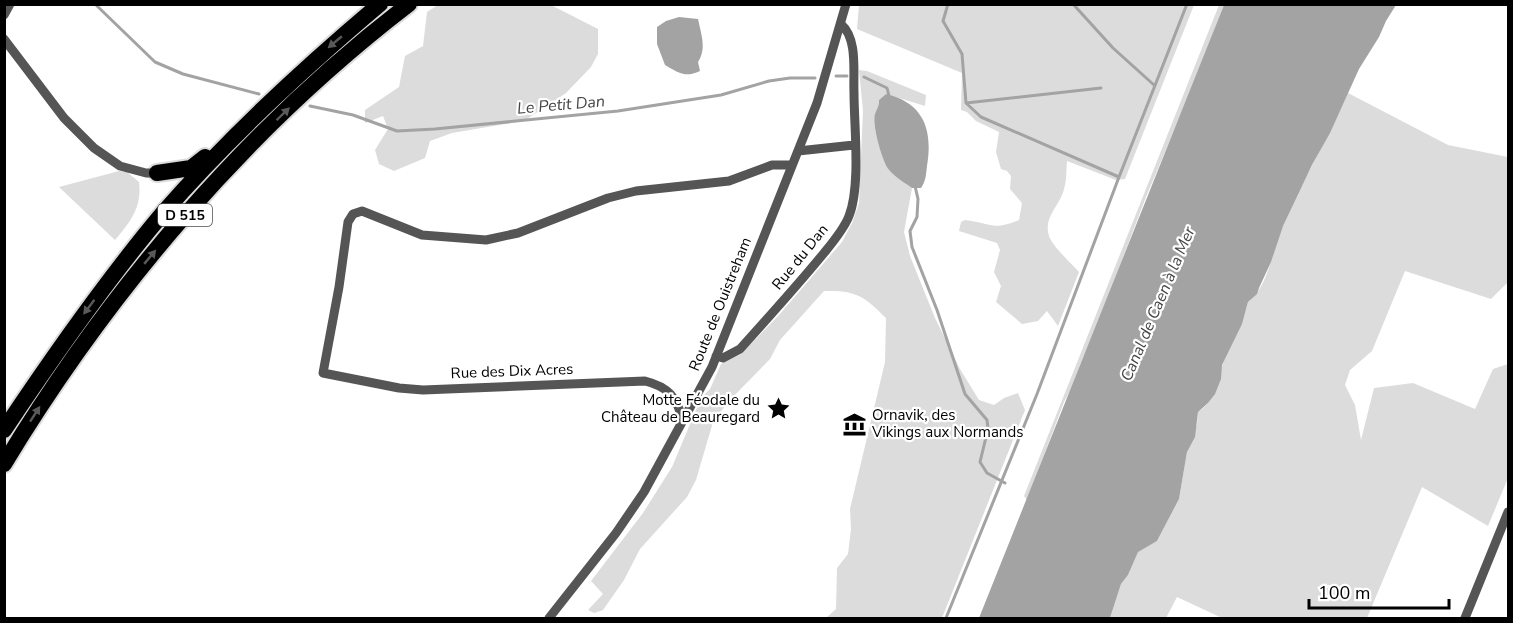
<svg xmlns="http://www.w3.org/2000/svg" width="1513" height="623" font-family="'Nunito Sans',sans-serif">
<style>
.green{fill:#dcdcdc}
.water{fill:#a3a3a3}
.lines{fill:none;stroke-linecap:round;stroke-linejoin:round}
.stream{stroke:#a3a3a3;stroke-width:3}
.trunk-casing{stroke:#dbdbdb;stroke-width:20}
.minor{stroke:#555;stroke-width:9}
.trunk{stroke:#000;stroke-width:16}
.oneway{fill:#595959}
.labels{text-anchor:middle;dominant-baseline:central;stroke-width:4.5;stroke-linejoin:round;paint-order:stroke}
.shield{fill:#fff;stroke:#4c4c4c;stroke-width:1.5}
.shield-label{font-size:14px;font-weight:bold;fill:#000}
.street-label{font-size:15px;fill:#000;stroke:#fff}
.poi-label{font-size:15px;fill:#000;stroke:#fff;text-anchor:end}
.water-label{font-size:16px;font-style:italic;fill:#444;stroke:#fff}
</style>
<rect width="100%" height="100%" fill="#fff"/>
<!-- green -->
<path class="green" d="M438,5H551L598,29V54L591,67L566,93L524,121L452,133L430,141L425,158L394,171L379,164L375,150L388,129L383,116L365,123V110L399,87L405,56L423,46L427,12Z
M859,5H1194L1125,179L1116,180L1067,161C1066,170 1067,180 1064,189C1060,206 1043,217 1049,236C1052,246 1072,264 1079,272L1058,326L1047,311L1038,321L1022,324L996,302L1001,286L994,272L1000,250L997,243L959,231L961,222L965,220C990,223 993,231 1019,220L1022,203L1010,189L1011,176L1007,171L1001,169L996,152L999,132L976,121L967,112L961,110L962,73L857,29Z
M1219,5H1224L1186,102L1146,197L1090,344C1079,362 1075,384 1064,402L1027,500L1024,496Z
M859,70L867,71L926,95L925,106L886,94L879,100L878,108L875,115L877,133L884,159L889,170L912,188L904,232L910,256L935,318L960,369L979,400L994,405L1004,398L1018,393L1025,410L942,618H826L836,609L837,568L848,554L851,529L850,509L885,362L886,318C864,296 856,290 824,291L780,340L770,359L728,402L713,422L696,480L687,497L640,549L624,580L603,610L594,613L588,610L603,594L591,581L643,513L672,467L696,410L701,398L710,389L721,364L741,354L779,315L842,242L852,223L859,203L863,111Z
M1348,93L1448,145L1508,157V282L1491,299L1405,271L1372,351L1350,370L1345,385L1355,405L1361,440L1374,388L1413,383L1475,409L1493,369L1508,364V478L1488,526L1422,487L1367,618H1222L1177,597L1166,618H1110L1121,584L1128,575L1138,551L1157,541L1179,499L1187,452L1197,424L1198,412C1220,397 1216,378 1225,358C1233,339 1244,322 1248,302C1269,286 1272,250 1282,227C1302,181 1328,139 1348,93Z
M119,171L127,172L139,182C142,207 131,221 115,240L59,187Z"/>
<!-- water -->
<path class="water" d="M1224,5H1396L1386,21L1379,37L1359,69L1330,133L1312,165L1283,226L1271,262L1259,288L1257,294L1248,302L1242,324L1222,365L1221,379L1215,394L1208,403L1198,412L1195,437L1187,452L1179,499L1157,541L1138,552L1128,575L1121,584L1110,618H979Z
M679,17L698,19C701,34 707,48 698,62L700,71C685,78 679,73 665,65L657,44V27L666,21Z
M886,94C924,103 933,130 927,166C926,174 926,181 921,188H912C905,183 895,177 889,170C882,161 872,125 875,114C877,109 879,106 879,100Z"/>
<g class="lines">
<!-- stream -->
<path class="stream" d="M95,4L155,62L183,74L259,94
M948,4L943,21L962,54L966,103L981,117L1119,177
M1073,4L1113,48L1154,85
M836,76H847
M864,77L887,88L889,96
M966,103L1101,88
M310,106L353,115L397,131L435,129L618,111L721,95L769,81L790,78H815
M915,186L918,199L917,217L910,231L912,247L937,310L965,394L987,420L988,429L980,462L987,473L1005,483
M946,618L1037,394L1119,177L1187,4"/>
<defs>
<path id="trunk" d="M157,173L191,168L205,157
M4,430C54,355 105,282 163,213C229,137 303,69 380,4
M4,464C110,289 246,129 409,4"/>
</defs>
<!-- trunk casing -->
<use href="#trunk" class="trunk-casing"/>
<!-- minor -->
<path class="minor" d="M4,15L10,4
M4,39L64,118L94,148L120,166L146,173H157
M798,151L854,145
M716,356L723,358L740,349C768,318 797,286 824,253C833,242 844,229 849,216C861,185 854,126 854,93C853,71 858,39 841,24
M683,420C676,397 669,387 645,381L423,390L399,388L323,373L339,287L348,222L353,214L362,211L422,235L486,240L518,233L608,198L636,191L729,181L772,165H792
M549,618L616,533L644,492L712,367L817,103L846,4
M1465,618L1508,512"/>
<!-- trunk -->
<use href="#trunk" class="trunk"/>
</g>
<!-- one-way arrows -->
<defs><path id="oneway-solid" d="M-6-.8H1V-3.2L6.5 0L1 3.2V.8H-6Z" transform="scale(1.5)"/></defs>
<g class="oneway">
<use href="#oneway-solid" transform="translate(335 42) rotate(140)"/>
<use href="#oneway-solid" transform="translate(283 114) rotate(-44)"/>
<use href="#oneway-solid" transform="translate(150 257) rotate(-50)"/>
<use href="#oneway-solid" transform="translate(89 307) rotate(127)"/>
<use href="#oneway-solid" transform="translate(35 414) rotate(-57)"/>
</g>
<!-- icons -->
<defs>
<symbol id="sight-bare" viewBox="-9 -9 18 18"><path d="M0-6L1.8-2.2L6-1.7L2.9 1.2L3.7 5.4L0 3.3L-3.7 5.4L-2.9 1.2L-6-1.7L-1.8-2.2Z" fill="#000" stroke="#fff" stroke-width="2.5" paint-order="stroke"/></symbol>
<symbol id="museum-bare" viewBox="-9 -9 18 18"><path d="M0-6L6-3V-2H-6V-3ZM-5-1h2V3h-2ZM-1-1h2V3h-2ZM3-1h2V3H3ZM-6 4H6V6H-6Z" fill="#000" stroke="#fff" stroke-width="2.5" paint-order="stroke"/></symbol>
</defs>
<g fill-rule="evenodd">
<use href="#sight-bare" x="762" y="392" width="33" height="33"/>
<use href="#museum-bare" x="838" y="408" width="33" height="33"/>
</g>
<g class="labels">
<!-- shield labels -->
<rect class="shield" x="158" y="204" width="54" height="22" rx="4.5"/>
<g class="shield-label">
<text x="185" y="215">D 515</text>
</g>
<!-- street labels -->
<g class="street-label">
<text transform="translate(800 257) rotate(-51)">Rue du Dan</text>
<text transform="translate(720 304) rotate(-68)">Route de Ouistreham</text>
<text transform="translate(512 371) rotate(-2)">Rue des Dix Acres</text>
</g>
<!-- poi labels -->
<g class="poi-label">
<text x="760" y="400">Motte Féodale du<tspan x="760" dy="17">Château de Beauregard</tspan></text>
<text x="872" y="415" text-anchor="start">Ornavik, des<tspan x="872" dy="17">Vikings aux Normands</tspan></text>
</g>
<!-- water labels -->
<g class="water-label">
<text transform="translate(561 105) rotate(-5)">Le Petit Dan</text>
<text transform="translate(1158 304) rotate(-67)">Canal de Caen à la Mer</text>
</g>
</g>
<!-- border -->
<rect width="1513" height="623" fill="none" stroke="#000000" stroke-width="12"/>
<!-- scale -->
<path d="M1309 599v9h140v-9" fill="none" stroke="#000000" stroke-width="3"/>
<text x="1318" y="599" font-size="18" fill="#000000" stroke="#ffffff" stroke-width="4.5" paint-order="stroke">100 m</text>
</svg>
